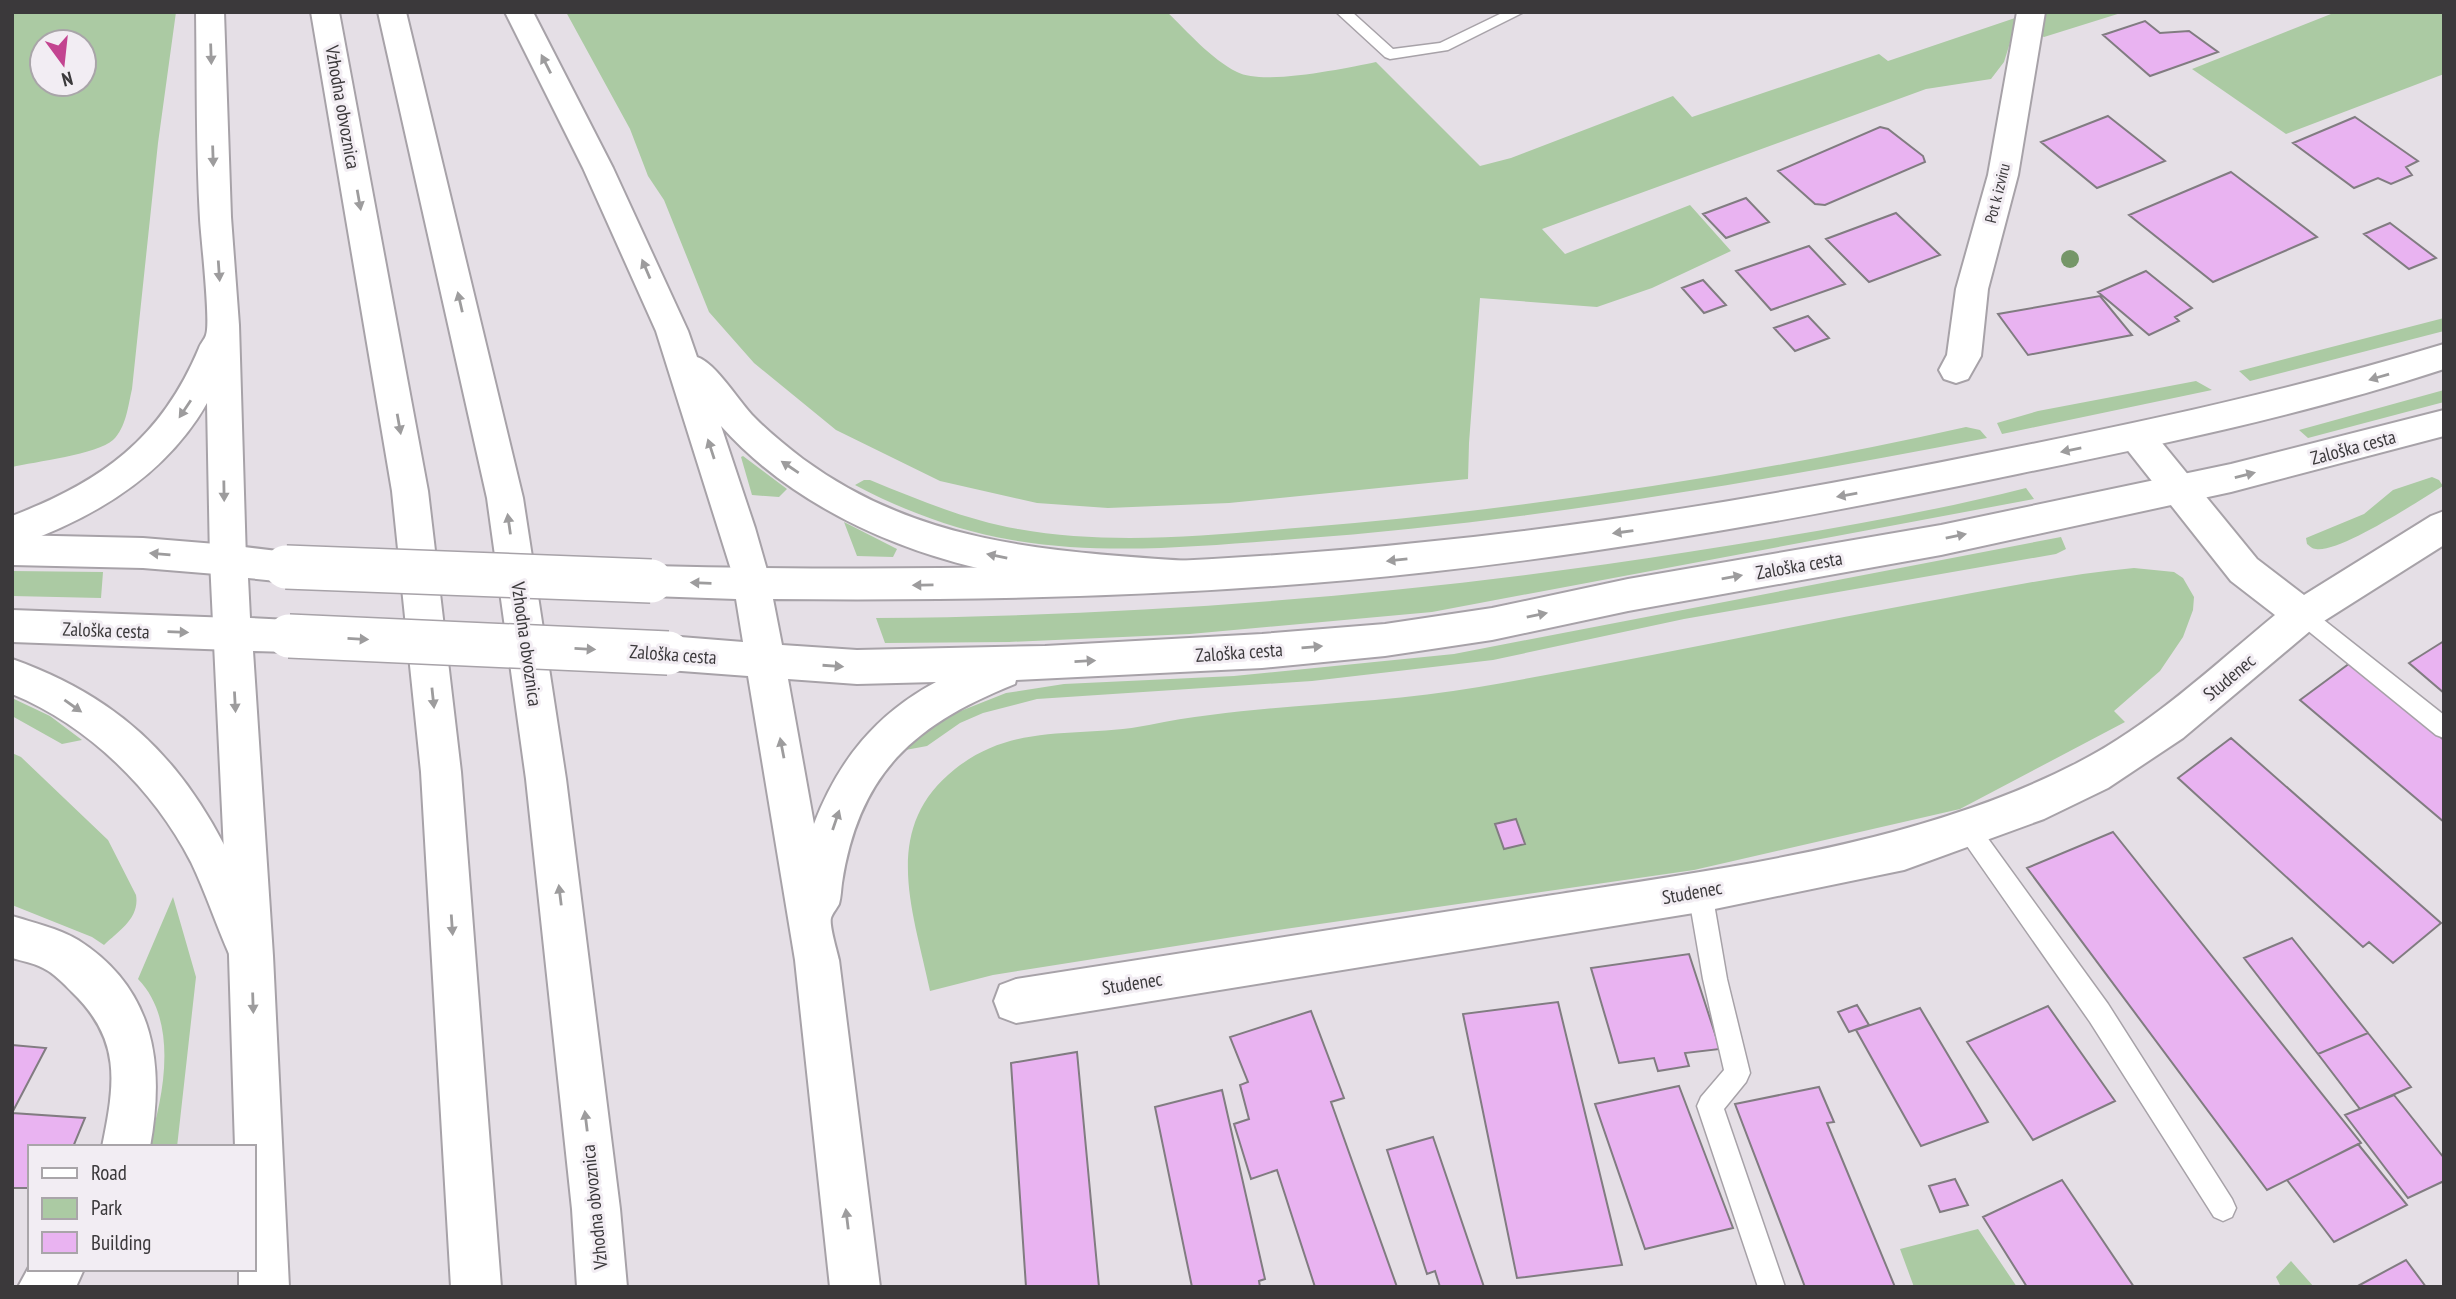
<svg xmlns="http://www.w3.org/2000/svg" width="2456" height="1299" font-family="'PT Sans Narrow',sans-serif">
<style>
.green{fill:#abcaa3;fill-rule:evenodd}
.building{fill:#e9b3f1;stroke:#817c81;stroke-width:2}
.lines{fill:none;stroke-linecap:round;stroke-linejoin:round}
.service-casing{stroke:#a7a2a8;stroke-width:3}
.minor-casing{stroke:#a7a2a8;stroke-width:4}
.secondary-casing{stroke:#a7a2a8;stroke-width:4}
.primary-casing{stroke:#a7a2a8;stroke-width:4}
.motorway-casing{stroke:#a7a2a8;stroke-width:4}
.service{fill:#fff;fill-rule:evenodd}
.minor{fill:#fff;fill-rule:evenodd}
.secondary{fill:#fff;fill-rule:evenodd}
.primary{fill:#fff;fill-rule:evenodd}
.motorway{fill:#fff;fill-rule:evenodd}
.primary-bridge-casing{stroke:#a7a2a8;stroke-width:46;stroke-linecap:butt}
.primary-bridge{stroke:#fff;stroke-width:43}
.tree{fill:#759668}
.oneway{fill:#9d9c9d}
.labels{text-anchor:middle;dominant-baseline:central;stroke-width:6;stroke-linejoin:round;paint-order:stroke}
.far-street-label{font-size:16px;fill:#3b393b;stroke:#f2edf3}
.street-label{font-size:19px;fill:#3b393b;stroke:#f2edf3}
</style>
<rect width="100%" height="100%" fill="#e5dfe6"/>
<!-- green -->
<path class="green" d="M12,12H176L158,143L132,389C128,406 126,428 113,440C98,454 34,462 12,467ZM42,42H84V84H42Z
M566,12H1167C1188,32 1211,59 1237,72C1264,86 1346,68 1376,62L1480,166L1511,158L1673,96L1692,117L1879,54L1888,61L2018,17L2004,62L1991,79L1926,89L1542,229L1565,254L1690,205L1731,251L1652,288L1597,307L1480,298L1469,443L1468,479L1229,503L1108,508L1037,503L940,481L836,430L754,363L709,312L664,200L648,176L630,129Z
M2043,12H2124L2044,37L2037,34Z
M2336,12H2444V74L2286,134L2192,69Z
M2444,318V331L2250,381L2239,371Z
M2196,381L2212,390L2002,434L1997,423L2038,411Z
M2444,390V402L2308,438L2299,430Z
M1966,427L1980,430L1987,438C1758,482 1528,522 1295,539C1201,546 1106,556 1012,540C958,531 904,511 855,485L864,480H870C919,500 966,520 1018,529C1113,546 1213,535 1308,527C1529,509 1750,475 1966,427Z
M743,456L787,489L779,497L752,495L741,457Z
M2432,477L2439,480L2443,486C2420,500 2340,553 2316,549C2312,549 2310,546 2307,544L2306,538L2364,514L2393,490Z
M2026,488L2034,499L1432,612L1190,634L1009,642L885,643L876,618C1149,616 1420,594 1688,552C1801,534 1915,516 2026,488Z
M844,522L897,549L893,557L857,556Z
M2061,537L2066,549L2056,554L1684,619L1493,660L1312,681L1037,699L983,713L960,723L927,746L900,751L924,732L953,714L1006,693L1064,684L1234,676L1454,654Z
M2134,568L2174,572L2183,578L2194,597L2193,610L2183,637L2160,671L2114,711L2125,722L1960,809L1694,870L1271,931L993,975L930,991C914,912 879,829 955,769C1016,721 1079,739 1149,725C1257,703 1370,706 1479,687C1624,662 1768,631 1913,604C1986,591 2059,575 2134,568Z
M12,571L103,572L101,598L12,596Z
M12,698L50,716L82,740L62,744L12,716Z
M12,753L21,757L108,840L136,895C140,918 119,931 104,945L92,937L12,905Z
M173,897L196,977L177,1147H148C164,1097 179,1021 138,979Z
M1978,1229L2017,1287H1914L1900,1249Z
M2291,1261L2314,1287H2281L2276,1277Z"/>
<!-- building -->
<path class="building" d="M2145,21L2160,33L2189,31L2218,52L2150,76L2103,35Z
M2108,116L2165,161L2097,188L2041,142Z
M2355,117L2418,161L2406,167L2412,175L2391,184L2378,178L2354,188L2293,143Z
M1880,127L1888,129L1923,156L1925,162L1825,205L1815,204L1778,171Z
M2231,172L2317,237L2213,282L2129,215Z
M1746,198L1769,222L1726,238L1703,214Z
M1896,213L1940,255L1869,282L1826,239Z
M2390,223L2436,258L2409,269L2364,234Z
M1809,246L1845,284L1771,310L1736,271Z
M2146,271L2192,308L2175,317L2179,321L2149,335L2098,292Z
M1703,280L1726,305L1704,313L1682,288Z
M2100,296L2132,335L2028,355L1998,314Z
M1808,316L1829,338L1795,351L1774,328Z
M2444,641V693L2409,663Z
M2350,663L2444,740V822L2300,700Z
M2231,738L2441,923L2393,963L2369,942L2363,947L2178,778Z
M1516,819L1525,844L1504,849L1495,824Z
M2113,832L2361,1143L2267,1190L2027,868Z
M2292,938L2368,1033L2318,1054L2244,958Z
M1689,954L1720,1049L1685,1053L1689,1066L1658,1071L1654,1058L1619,1063L1591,968Z
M1558,1002L1622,1265L1517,1278L1463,1014Z
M1857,1005L1869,1025L1849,1032L1838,1012Z
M2048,1006L2115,1101L2033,1140L1967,1042Z
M1920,1008L1988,1122L1921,1146L1856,1030Z
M1311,1011L1344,1098L1331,1102L1397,1287H1315L1277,1170L1251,1179L1234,1124L1249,1119L1240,1085L1248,1082L1230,1037Z
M2368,1033L2411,1087L2360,1109L2318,1054Z
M12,1045L46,1048L12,1113Z
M1077,1052L1099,1287H1026L1011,1063Z
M1679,1086L1733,1228L1645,1249L1595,1104Z
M1819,1087L1834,1122L1827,1123L1895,1287H1805L1735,1104Z
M1222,1090L1265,1279L1259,1281L1260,1287H1192L1155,1107Z
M2394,1095L2444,1158V1181L2408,1198L2345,1115Z
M12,1113L85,1118L73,1147H30V1188H12Z
M1433,1137L1484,1287H1440L1435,1271L1427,1274L1387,1150Z
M2358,1144L2407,1205L2334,1242L2287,1180Z
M1955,1179L1968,1205L1940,1212L1929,1186Z
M2062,1180L2134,1287H2027L1983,1217Z
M2406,1260L2426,1287H2356Z"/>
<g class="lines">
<defs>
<path id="service" d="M1336,12H1352L1393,49L1440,43L1504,12H1524L1448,50L1390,59L1385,57Z
M2303,606L2310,609L2444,715V738L2436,735L2296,621L2293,615L2296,609Z
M1968,818L1976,822L2108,1004L2232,1199L2236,1208L2232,1217L2223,1221L2214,1217L2090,1022L1960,836L1957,829L1960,822Z
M1700,881L1708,884L1712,892L1727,979L1750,1073L1746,1082L1724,1109L1785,1287H1758L1697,1106L1701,1097L1724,1070L1703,979L1688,892L1692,884Z"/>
<path id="minor" d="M2017,12H2045L2018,175L1988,289L1981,356L1968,379L1956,383L1944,379L1939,370L1947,355L1956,289L1988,175Z
M2137,424L2149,427L2257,559L2304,595L2431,516L2444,511V545L2316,626L2183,738L2108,788L2044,819L1904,870L1700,912L1016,1023L1000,1017L994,1001L1000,985L1016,979C1195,951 1374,923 1553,895C1726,868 1920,844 2077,763C2150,726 2212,667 2275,615L2231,581L2125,447L2120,437L2125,427Z
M12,916C34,923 58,928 78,940C155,989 165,1064 150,1147H102C115,1083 122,1040 72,992C64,984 54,973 43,968C34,963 22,961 12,958Z
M30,1265V1269H84L76,1287H18Z"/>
<path id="secondary" d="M12,535L143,538L228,545L241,549L246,560L241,571L228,575L143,568L12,565Z
M12,610L232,618L246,622L251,634L246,646L232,650L12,642Z
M12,659C158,711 213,804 267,941L260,956L245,962L230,956C216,925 206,893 191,862C154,790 88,725 12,694Z"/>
<path id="primary" d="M2444,344V369C2298,417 2148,447 1998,478C1809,517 1620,551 1428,572C1210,596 992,601 773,599L782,645L857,650L1045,646L1262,634L1385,624L1492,608L1628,579L1941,525L2231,464L2444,410V436L2231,492L1941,555L1628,611L1492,640L1385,656L1262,668L1016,680L1015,684C915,724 859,772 842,883C841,890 841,897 839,904C837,908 832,914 831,918C829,925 837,951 839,960L880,1287H830L795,960L748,676L668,670L654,665L649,653L654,641L668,636L743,642L736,599L651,596L638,592L632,581L638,570L651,566C909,572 1168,569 1425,542C1616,523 1804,490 1992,452C2147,421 2293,390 2444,344ZM788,679L857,684L936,682C876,714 838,761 814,824Z
M228,545L286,552L299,556L305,567L299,578L286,582L248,578L250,618L289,620L303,624L308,636L303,648L289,652L253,651L273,956L289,1287H239V1269H254V1147H235L229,956L210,560L215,549Z"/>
<path id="motorway" d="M196,12H224L231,217L239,325L246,560L241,571L228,575L215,571L210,560L207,403C165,477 91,520 12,547V516C101,482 161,439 199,348C200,344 205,339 206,335C211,323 201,238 200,219C196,150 197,81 196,12Z
M311,12H339L428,491L461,772L501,1287H451L421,772L392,491Z
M378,12H406L523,498L566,779L620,1209L627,1287H577L572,1209L526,779L487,498Z
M505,12H533L613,168L688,331L697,357C716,363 739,402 755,418C770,433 786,446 803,459C920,545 1049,551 1187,561L1200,565L1206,576L1200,587L1187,591C1132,587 1076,586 1022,577C912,559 796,510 721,426L755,528L771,584L765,595L752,600L739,595L656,331L583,168Z"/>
</defs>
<!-- service casing -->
<use href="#service" class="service-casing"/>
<!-- minor casing -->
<use href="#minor" class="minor-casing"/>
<!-- secondary casing -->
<use href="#secondary" class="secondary-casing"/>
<!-- primary casing -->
<use href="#primary" class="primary-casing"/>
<!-- motorway casing -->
<use href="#motorway" class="motorway-casing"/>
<!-- service -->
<use href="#service" class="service"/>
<!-- minor -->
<use href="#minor" class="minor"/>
<!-- secondary -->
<use href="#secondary" class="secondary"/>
<!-- primary -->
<use href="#primary" class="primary"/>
<!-- motorway -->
<use href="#motorway" class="motorway"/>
<defs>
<path id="primary-bridge" d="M286,567L651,581
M289,636L668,653"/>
</defs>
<!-- primary-bridge casing -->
<use href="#primary-bridge" class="primary-bridge-casing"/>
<!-- primary-bridge -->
<use href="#primary-bridge" class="primary-bridge"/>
</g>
<!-- trees -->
<circle class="tree" cx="2070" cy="259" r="9"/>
<!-- one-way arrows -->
<defs><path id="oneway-solid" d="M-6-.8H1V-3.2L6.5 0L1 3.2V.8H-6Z" transform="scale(1.75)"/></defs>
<g class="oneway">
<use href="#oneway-solid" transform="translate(211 54) rotate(88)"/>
<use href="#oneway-solid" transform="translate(546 64) rotate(-117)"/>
<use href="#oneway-solid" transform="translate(213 156) rotate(88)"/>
<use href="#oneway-solid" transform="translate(359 200) rotate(80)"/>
<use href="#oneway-solid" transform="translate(646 269) rotate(-113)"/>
<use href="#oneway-solid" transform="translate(219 271) rotate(86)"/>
<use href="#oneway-solid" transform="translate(460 302) rotate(-103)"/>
<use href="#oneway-solid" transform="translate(2379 377) rotate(164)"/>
<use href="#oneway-solid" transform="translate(185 409) rotate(124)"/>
<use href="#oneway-solid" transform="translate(399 424) rotate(80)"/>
<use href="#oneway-solid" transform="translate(711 449) rotate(-108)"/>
<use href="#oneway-solid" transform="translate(2071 450) rotate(169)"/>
<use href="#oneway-solid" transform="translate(790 467) rotate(-146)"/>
<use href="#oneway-solid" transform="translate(2245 475) rotate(-14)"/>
<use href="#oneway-solid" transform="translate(224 491) rotate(89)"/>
<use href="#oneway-solid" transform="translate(1847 495) rotate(170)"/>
<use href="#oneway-solid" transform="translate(509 524) rotate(-98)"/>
<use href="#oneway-solid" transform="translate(1623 532) rotate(172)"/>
<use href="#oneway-solid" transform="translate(1956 536) rotate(-12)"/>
<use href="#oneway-solid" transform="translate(160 554) rotate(-175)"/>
<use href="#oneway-solid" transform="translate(997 556) rotate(-168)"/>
<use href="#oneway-solid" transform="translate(1397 560) rotate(174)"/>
<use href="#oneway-solid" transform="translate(1732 577) rotate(-10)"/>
<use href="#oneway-solid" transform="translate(701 583) rotate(-178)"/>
<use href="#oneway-solid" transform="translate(923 585) rotate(179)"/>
<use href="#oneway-solid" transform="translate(1537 615) rotate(-12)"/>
<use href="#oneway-solid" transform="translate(178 632) rotate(2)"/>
<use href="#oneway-solid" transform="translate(358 639) rotate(3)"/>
<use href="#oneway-solid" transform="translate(1312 647) rotate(-5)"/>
<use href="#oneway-solid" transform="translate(585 649) rotate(3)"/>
<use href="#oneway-solid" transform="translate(1085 661) rotate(-3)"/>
<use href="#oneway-solid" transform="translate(833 666) rotate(4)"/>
<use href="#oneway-solid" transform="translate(433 698) rotate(84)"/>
<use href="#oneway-solid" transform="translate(235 702) rotate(87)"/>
<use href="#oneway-solid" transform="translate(73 706) rotate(35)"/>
<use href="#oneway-solid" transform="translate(782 748) rotate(-101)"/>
<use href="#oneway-solid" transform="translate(836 820) rotate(-71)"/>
<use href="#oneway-solid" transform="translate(560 895) rotate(-97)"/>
<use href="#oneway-solid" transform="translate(452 925) rotate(86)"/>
<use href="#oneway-solid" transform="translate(253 1003) rotate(88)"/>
<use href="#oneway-solid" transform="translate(586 1121) rotate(-97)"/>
<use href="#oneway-solid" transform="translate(847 1219) rotate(-97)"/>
</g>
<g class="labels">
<!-- far-street labels -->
<g class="far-street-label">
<text transform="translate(1997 193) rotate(-76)">Pot k izviru</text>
</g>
<!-- street labels -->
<g class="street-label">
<text transform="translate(343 107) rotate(80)">Vzhodna obvoznica</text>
<text transform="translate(2353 447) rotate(-15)">Zaloška cesta</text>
<text transform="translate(1799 565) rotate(-10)">Zaloška cesta</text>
<text transform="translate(106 630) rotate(2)">Zaloška cesta</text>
<text transform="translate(527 644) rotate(82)">Vzhodna obvoznica</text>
<text transform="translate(1239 652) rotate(-4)">Zaloška cesta</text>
<text transform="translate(673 654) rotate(4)">Zaloška cesta</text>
<text transform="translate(2229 677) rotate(-40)">Studenec</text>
<text transform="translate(1692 892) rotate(-10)">Studenec</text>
<text transform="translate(1132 983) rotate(-9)">Studenec</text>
<text transform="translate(594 1207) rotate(-96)">Vzhodna obvoznica</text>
</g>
</g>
<!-- border -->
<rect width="2456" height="1299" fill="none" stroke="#3b393b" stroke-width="28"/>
<!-- legend -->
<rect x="28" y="1145" width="228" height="126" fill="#f2edf3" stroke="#a9a5a9" stroke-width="2"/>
<rect x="42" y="1168" width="35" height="10" fill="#ffffff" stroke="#a9a5a9" stroke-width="2"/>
<text x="91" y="1180" font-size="21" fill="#3b393b">Road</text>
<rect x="42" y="1198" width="35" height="21" fill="#abcaa3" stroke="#a9a5a9" stroke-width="2"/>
<text x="91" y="1215" font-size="21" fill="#3b393b">Park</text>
<rect x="42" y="1232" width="35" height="21" fill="#e9b3f1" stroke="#a9a5a9" stroke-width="2"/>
<text x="91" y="1250" font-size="21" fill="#3b393b">Building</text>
<!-- north arrow -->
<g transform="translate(63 63) rotate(165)"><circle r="33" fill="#f2edf3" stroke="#a9a5a9" stroke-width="2"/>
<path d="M0-5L12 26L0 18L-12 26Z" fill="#c34490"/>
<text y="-10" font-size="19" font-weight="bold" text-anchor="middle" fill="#3b393b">N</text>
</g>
</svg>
